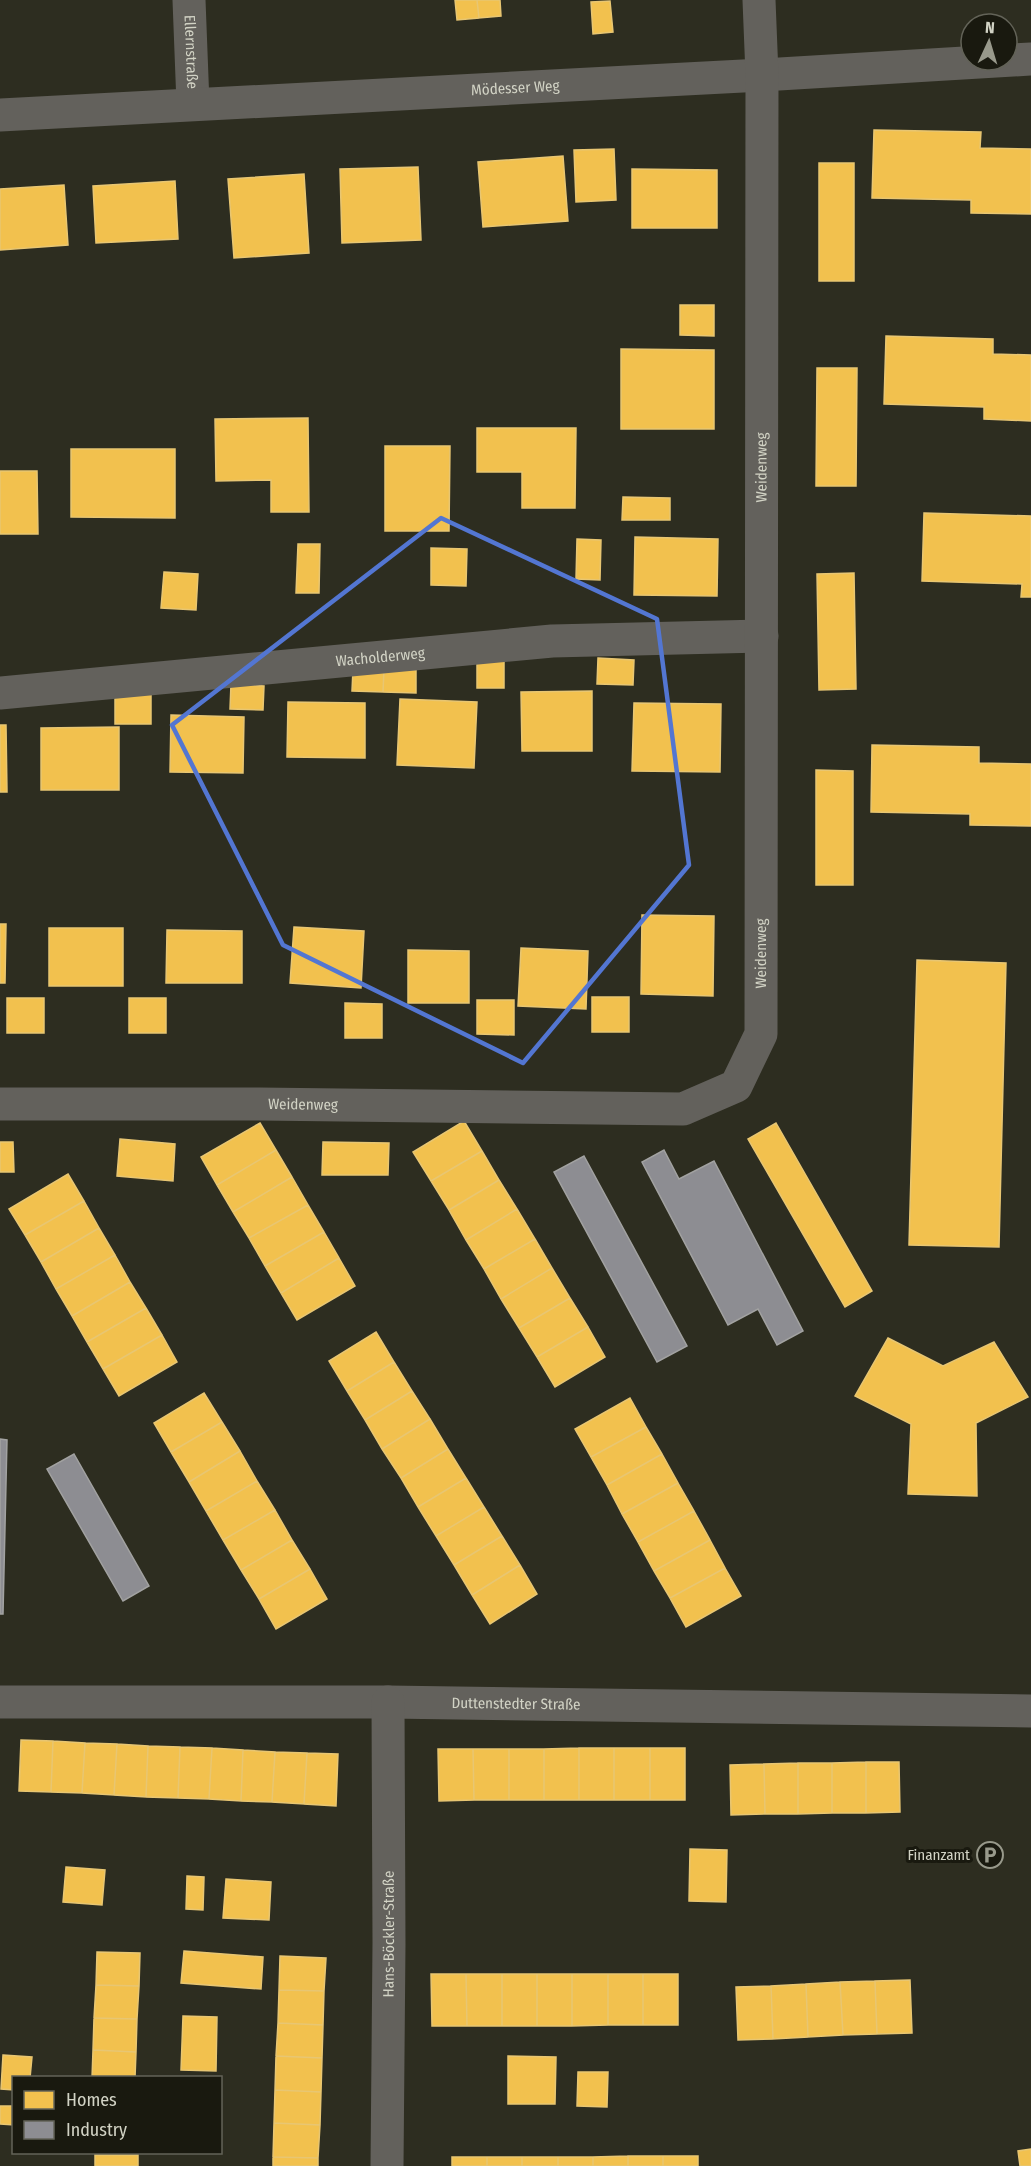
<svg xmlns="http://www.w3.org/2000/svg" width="1031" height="2166" font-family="'Fira Sans Condensed',sans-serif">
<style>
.homes{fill:#f2c14e;stroke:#e8c672;stroke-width:1.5}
.industry{fill:#8d8d92;stroke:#a2a2a1;stroke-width:1.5}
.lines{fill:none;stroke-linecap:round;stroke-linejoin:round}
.minor{stroke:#63615c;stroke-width:33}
.marked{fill:none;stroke:#5376d2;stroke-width:4.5;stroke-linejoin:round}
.labels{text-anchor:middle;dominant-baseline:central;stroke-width:6;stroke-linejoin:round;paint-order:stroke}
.street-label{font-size:15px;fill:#d2d3c5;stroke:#19190f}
.poi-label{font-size:15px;fill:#d2d3c5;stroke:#19190f;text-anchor:end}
</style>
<rect width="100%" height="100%" fill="#2d2d20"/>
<!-- homes -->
<path class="homes" d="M455,0H477L479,18L457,20Z
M477,0H500L501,16L479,18Z
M610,1L613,32L593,34L591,2Z
M874,130L981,132L980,148L1031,149V214L971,213V200L872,198Z
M614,149L616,200L576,202L574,150Z
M563,156L568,221L483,227L478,162Z
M819,163H854V281H819Z
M418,167L421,240L342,243L340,169Z
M632,169L717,170V228H632Z
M304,174L309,253L234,258L228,179Z
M175,181L178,239L96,243L93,186Z
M64,185L68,245L0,250V189Z
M680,305H714V336L680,335Z
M886,336L993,339V354L1031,355V421L984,419V407L884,404Z
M621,349L714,350V429H621Z
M817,368H857L856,486H816Z
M308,418L309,512H271V480L216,481L215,419Z
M477,428H576L575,508H522V472H477Z
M385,446H450L449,531H385Z
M71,449H175V518L71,517Z
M0,471H37L38,534H0Z
M623,497L670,498V520H622Z
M924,513L1031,516V597H1021L1022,584L922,581Z
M635,537L718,539L717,596L634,595Z
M577,539L601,540L600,580L576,579Z
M298,544H320L319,593H296Z
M431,548L467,549L466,586L431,585Z
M164,572L198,574L196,610L161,608Z
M854,573L856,689L819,690L817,574Z
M598,658L634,660L633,685L597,684Z
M477,661H504V688H477Z
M353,669H384L383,692L352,691Z
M384,669L416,670V693L383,692Z
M231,684L264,686L263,710L230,709Z
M592,691V751H522L521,692Z
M115,693H151V724H115Z
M400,699L477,702L474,768L397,765Z
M288,702L365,703V758L287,757Z
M634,703L721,704L720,772L632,771Z
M171,715L244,717L243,773L170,772Z
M0,725H6L7,792H0Z
M119,727V790H41V728Z
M872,745L979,747V763L1031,764V826L970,825V814L871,812Z
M816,770L853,771V885H816Z
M642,915L714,916L713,996L641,994Z
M0,924H6L5,983H0Z
M294,927L364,931L361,988L290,983Z
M49,928H123V986H49Z
M167,930L242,931V983H166Z
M521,948L588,951L586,1009L518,1006Z
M408,950L469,951V1003H408Z
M917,960L1006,963L999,1247L909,1245Z
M592,997H629V1032H592Z
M7,998H44V1033H7Z
M129,998H166V1033H129Z
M477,1000H514V1035L477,1034Z
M345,1003L382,1004V1038H345Z
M464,1121L482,1151L431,1181L413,1152Z
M260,1123L276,1150L217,1185L201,1157Z
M776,1123L872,1291L845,1307L748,1139Z
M120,1139L175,1144L173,1181L117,1176Z
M0,1142H13L14,1172H0Z
M323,1142L389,1143L388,1175H322Z
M276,1150L292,1177L233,1212L217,1185Z
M482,1151L499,1180L449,1210L431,1181Z
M68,1174L84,1201L25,1235L9,1209Z
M292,1177L308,1205L249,1238L233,1212Z
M499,1180L517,1209L466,1240L449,1210Z
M84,1201L99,1228L41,1262L25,1235Z
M308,1205L324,1232L265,1266L249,1238Z
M517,1209L535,1239L484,1269L466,1240Z
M99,1228L115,1255L56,1289L41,1262Z
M324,1232L339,1258L281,1293L265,1266Z
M535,1239L552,1268L501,1299L484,1269Z
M115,1255L130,1282L72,1316L56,1289Z
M339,1258L355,1286L297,1320L281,1293Z
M552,1268L570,1298L519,1328L501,1299Z
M130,1282L146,1308L87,1342L72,1316Z
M570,1298L588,1327L537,1357L519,1328Z
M146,1308L162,1335L103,1369L87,1342Z
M588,1327L605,1357L555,1387L537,1357Z
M376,1332L394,1362L347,1391L329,1361Z
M162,1335L177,1362L119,1396L103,1369Z
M888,1338L943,1366L994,1342L1028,1397L976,1423L977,1496L908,1494L911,1424L855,1396Z
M394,1362L412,1391L365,1420L347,1391Z
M412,1391L430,1419L382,1449L365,1420Z
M204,1393L222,1422L171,1452L154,1423Z
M630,1398L646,1427L591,1457L575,1429Z
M430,1419L448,1449L401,1478L382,1449Z
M222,1422L240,1451L189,1482L171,1452Z
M646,1427L662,1454L607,1485L591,1457Z
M448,1449L466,1478L418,1507L401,1478Z
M240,1451L257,1481L206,1511L189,1482Z
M662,1454L678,1483L622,1514L607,1485Z
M466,1478L484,1507L436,1536L418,1507Z
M257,1481L275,1510L223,1540L206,1511Z
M678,1483L694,1511L638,1542L622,1514Z
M484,1507L502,1536L454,1565L436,1536Z
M275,1510L292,1540L241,1570L223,1540Z
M694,1511L710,1540L654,1571L638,1542Z
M502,1536L520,1565L472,1595L454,1565Z
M292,1540L310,1569L259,1599L241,1570Z
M710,1540L725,1568L670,1598L654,1571Z
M520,1565L537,1594L490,1624L472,1595Z
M725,1568L741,1596L686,1627L670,1598Z
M310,1569L327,1599L276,1629L259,1599Z
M21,1740L53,1741L51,1792L19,1791Z
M53,1741L85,1743L82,1793L51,1792Z
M85,1743L117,1744L114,1795L82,1793Z
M117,1744L148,1746L146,1797L114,1795Z
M148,1746L180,1747L178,1798L146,1797Z
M180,1747L212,1748L209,1799L178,1798Z
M212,1748L243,1750L241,1801L209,1799Z
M579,1748V1800H544V1749Z
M579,1748H614V1800H579Z
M614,1748H650V1800H614Z
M650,1748H685V1800H650Z
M438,1749H473L474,1800L439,1801Z
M473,1749H509V1800H474Z
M509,1749H544V1800H509Z
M243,1750L275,1752L272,1802L241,1801Z
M275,1752L307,1753L304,1804L272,1802Z
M307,1753L338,1754L336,1806L304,1804Z
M866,1762H899L900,1812L866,1813Z
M866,1762V1813H832V1763Z
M798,1763H832V1813L798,1814Z
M798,1763V1814H765L764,1764Z
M764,1764L765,1814L731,1815L730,1765Z
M690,1849L727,1850L726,1902L689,1901Z
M66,1867L105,1870L102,1905L63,1902Z
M187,1876L204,1877L203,1910L186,1909Z
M226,1879L271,1882L269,1920L223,1918Z
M184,1951L263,1957L261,1989L181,1983Z
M97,1952L140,1953L139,1986L96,1985Z
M280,1956L326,1958L324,1991L279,1990Z
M431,1974H466L467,2026H432Z
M466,1974H502V2026H467Z
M502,1974H537V2026H502Z
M537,1974H572V2026H537Z
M572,1974H608V2025L572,2026Z
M608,1974H643V2025H608Z
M643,1974H678V2025H643Z
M910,1980L912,2033L877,2034L875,1981Z
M875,1981L877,2034L843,2035L840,1982Z
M840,1982L843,2035L808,2037L806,1984Z
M806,1984L808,2037L773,2039L771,1986Z
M96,1985L139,1986L137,2019L94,2018Z
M771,1986L773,2039L738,2040L736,1987Z
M279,1990L324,1991L323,2025L278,2023Z
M183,2016L217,2017L216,2071L181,2070Z
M94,2018L137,2019L136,2052L93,2050Z
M278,2023L323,2025L322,2058L276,2056Z
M93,2050L136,2052L135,2078H92Z
M3,2055L32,2057L30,2078H14V2090L1,2089Z
M276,2056L322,2058L321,2092L275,2090Z
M508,2056L556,2057L555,2104H508Z
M578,2072H608L607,2107L577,2106Z
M275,2090L321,2092L320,2125L274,2123Z
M0,2106H14V2125L0,2124Z
M274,2123L320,2125L318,2158L273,2157Z
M1031,2149V2166H1020L1018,2151Z
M95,2152H138V2155H95Z
M95,2155H138V2166H95Z
M628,2156V2166H593V2157Z
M628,2156H663V2166H628Z
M663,2156H698V2166H663Z
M273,2157L318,2158V2166H273Z
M452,2157H487V2166H452Z
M487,2157H522V2166H487Z
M522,2157H558V2166H522Z
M558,2157H593V2166H558Z"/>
<!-- industry -->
<path class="industry" d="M664,1150L679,1179L714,1161L803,1331L777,1345L758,1309L728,1325L642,1162Z
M584,1156L687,1346L657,1362L554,1172Z
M0,1439L7,1440L3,1614H0Z
M74,1454L149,1586L123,1601L47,1469Z"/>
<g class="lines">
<!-- minor -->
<g class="minor">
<path id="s1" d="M189,0L193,104"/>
<path id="s2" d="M0,115L762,75L1031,59"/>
<path id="s3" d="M0,693L552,641L762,636"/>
<path id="s4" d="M0,1104H259L683,1109L736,1086L761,1034L762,75L759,0"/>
<path id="s5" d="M0,1702H388L1031,1711"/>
<path id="s6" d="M387,2166L389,1943L388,1702"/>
</g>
</g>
<!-- marked area -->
<path class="marked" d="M441,518L657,619L689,865L523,1063L283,945L172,725Z"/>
<!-- icons -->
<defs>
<symbol id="parking-ring" viewBox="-11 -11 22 22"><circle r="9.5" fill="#19190f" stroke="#98998b" stroke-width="1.5"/><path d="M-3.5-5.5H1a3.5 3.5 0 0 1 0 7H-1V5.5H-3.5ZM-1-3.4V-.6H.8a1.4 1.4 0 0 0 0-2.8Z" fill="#98998b"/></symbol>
</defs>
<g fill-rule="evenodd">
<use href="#parking-ring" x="975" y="1840" width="30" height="30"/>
</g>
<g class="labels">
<!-- street labels -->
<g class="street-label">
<text stroke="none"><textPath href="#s1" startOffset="52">Ellernstraße</textPath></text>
<text stroke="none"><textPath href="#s2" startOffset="516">Mödesser Weg</textPath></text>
<text stroke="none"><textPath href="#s4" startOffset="1365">Weidenweg</textPath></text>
<text stroke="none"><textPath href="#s3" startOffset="382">Wacholderweg</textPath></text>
<text stroke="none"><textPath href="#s4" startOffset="879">Weidenweg</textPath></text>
<text stroke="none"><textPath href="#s4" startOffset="303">Weidenweg</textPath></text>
<text stroke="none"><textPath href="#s5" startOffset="516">Duttenstedter Straße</textPath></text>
<text stroke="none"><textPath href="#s6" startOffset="232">Hans-Böckler-Straße</textPath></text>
</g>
<!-- poi labels -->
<g class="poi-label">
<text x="970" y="1855">Finanzamt</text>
</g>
</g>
<!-- legend -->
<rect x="12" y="2076" width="210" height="78" fill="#19190f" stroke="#636358" stroke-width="1.5"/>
<rect x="24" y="2091" width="30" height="18" fill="#f2c14e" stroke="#636358" stroke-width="1.5"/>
<text x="66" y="2106" font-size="18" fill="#d2d3c5">Homes</text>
<rect x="24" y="2121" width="30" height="18" fill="#8d8d92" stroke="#636358" stroke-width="1.5"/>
<text x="66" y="2136" font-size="18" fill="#d2d3c5">Industry</text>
<!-- north arrow -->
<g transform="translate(989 42) rotate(4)"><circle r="28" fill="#19190f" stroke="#636358" stroke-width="1.5"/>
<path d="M0-4.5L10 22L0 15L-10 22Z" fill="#98998b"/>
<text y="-9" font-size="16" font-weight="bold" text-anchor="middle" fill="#d2d3c5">N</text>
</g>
</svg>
